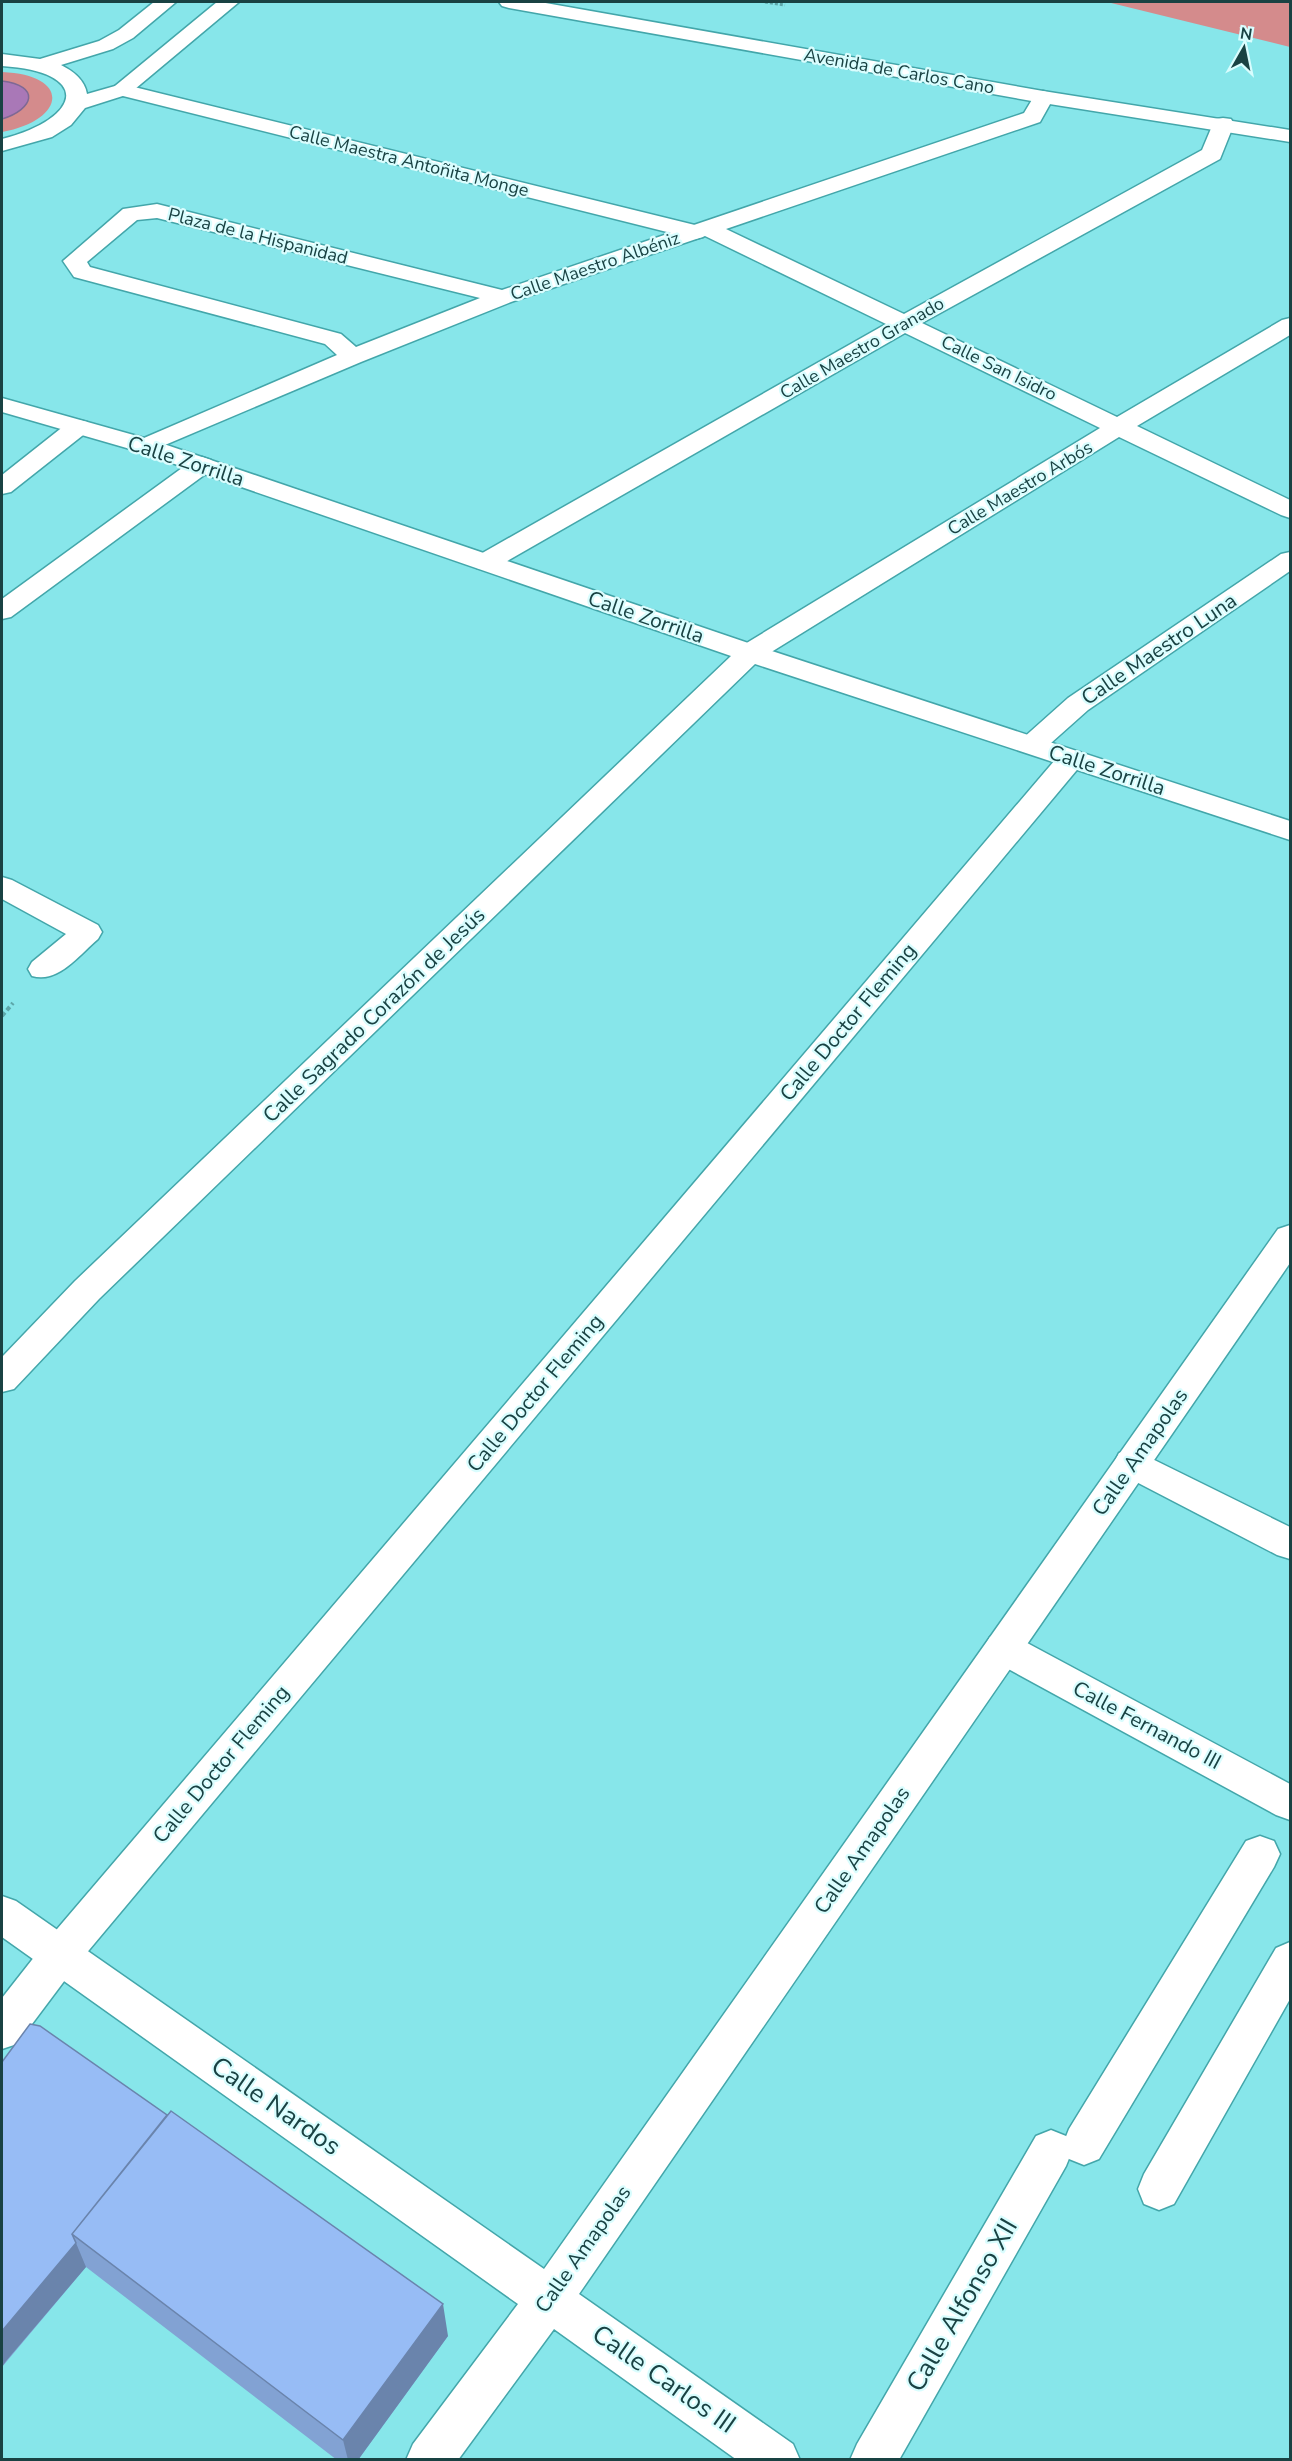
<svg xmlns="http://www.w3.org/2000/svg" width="1292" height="2461" font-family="'Nunito Sans',sans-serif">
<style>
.green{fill:#d48b8c}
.water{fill:#a978b7;stroke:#7e6894;stroke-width:1.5}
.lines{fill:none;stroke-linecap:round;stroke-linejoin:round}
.pedestrian-casing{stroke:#43a6aa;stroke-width:3}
.minor-casing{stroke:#43a6aa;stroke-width:3}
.tertiary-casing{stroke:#43a6aa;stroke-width:3}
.path-far1{stroke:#5da7aa;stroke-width:3;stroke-dasharray:3 2;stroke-linecap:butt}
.path{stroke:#5da7aa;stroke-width:4;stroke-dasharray:4.5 3;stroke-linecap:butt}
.pedestrian{fill:#fff;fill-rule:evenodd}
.minor{fill:#fff;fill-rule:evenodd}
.tertiary{fill:#fff;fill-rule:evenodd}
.wall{fill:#82a2d3}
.shaded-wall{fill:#6a84ac}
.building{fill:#97bcf5;stroke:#6a84ac;stroke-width:1.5}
.labels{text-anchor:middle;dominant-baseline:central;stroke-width:4.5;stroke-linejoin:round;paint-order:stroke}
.far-street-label{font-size:18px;fill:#194243;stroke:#d9fdfe}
.street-label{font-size:21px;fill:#194243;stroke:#d9fdfe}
.near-street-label{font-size:26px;fill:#194243;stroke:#d9fdfe}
</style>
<rect width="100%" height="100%" fill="#87e6ea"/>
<!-- green -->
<path class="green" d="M1107,2H1290V47Z
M2,72C73,75 65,121 2,132Z"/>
<!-- water -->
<path class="water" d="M2,81C41,86 34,109 2,119Z"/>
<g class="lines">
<defs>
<path id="pedestrian" d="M122,84L703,227L706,232L703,237L695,239L115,94L111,90L115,86Z
M1260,1836L1274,1841L1280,1854L1274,1867L1099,2159L1084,2165L1069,2159L1063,2144L1069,2129L1246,1841Z
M1290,1942V1999L1174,2204L1159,2210L1144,2204L1138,2189L1144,2174L1276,1948Z"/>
<path id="minor" d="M1043,91L1050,93L1054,97L1040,122L726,229L904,314L1202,150L1215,119L1223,118L1231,119L1234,124L1220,159L922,323L1117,417L1282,320L1290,318V335L1137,426L1290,500V518L1281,515L1119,437L760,659L750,661L740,659L737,653L740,647L1100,428L905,333L495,568L486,570L477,568L473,562L477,556L886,324L705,236L511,302L361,362L146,453L137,451L134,446L137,441L337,355L325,344L74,277L63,261L123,209L157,204L502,290L1024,113L1036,93ZM157,218L480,298L356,347L341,334L90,267L87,262L137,220Z
M78,420L87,422L90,427L87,432L11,492L2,494V475L69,422Z
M202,457L211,460L215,465L211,470L11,617L2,619V599L193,460Z
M1290,552V571L1088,710L1042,751L1032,754L1022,751L1018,745L1022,739L1068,698L1281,554Z
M1071,750L1081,753L1085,759L1081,765L74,1968L17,2044L2,2049V1998L46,1942L1061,753Z
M2,877L12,880L98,925L102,932L98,939C79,955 58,984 32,976L28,969L32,962L66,934L2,899Z
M1132,1449L1290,1527V1559L1277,1555L1119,1473L1114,1463L1119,1453Z
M1003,1632L1016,1637L1290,1784V1820L1276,1815L990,1659L984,1648L990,1637Z
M1051,2130L1066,2136L1072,2151L1066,2166L899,2460H850L857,2444L1036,2136Z"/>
<path id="tertiary" d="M154,2H176L133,38L113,49L61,65C73,71 85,80 87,94L115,86L217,2H239L129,94L85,108L71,125L52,137L2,151V139C81,119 94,72 2,66V54L40,59L99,41L119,30Z
M499,2H540L1043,91L1290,130V142L1043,103L509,8L502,6Z
M2,398L155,441L760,647L1290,821V840L755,664L99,1299L14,1389L2,1392V1357L75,1281L731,656L137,451L2,412Z
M1290,1225V1263L579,2294L793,2444L800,2460H737L554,2329L458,2460H406L413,2444L518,2304L2,1937V1896L16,1901L544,2269L1278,1229Z"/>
</defs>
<!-- pedestrian casing -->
<use href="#pedestrian" class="pedestrian-casing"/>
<!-- minor casing -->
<use href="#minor" class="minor-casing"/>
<!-- tertiary casing -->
<use href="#tertiary" class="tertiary-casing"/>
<!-- path-far1 -->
<path class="path-far1" d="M765,2L785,5"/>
<!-- path -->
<path class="path" d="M2,1016L13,1003"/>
<!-- pedestrian -->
<use href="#pedestrian" class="pedestrian"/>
<!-- minor -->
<use href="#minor" class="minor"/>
<!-- tertiary -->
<use href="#tertiary" class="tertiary"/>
</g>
<!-- wall -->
<path class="wall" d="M2,2062L448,2336L358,2460H337L86,2267L2,2367Z"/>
<!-- shaded-wall -->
<path class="shaded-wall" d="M76,2243L86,2267L6,2361L2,2352V2331Z
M443,2304L448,2336L358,2460H348L343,2440Z
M2,2352L6,2361L2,2367Z"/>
<!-- building -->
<path class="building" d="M30,2024L40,2026L167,2115L72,2234L76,2243L2,2331V2062Z
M171,2111L443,2304L343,2440L72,2234Z"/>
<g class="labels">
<!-- far-street labels -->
<g class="far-street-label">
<text transform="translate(899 71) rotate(10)">Avenida de Carlos Cano</text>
<text transform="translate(409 161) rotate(14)">Calle Maestra Antoñita Monge</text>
<text transform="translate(258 236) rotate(14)">Plaza de la Hispanidad</text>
<text transform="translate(595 266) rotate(-19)">Calle Maestro Albéniz</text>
<text transform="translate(862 348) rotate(-30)">Calle Maestro Granado</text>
<text transform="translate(999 368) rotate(26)">Calle San Isidro</text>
<text transform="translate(1020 488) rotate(-31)">Calle Maestro Arbós</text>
</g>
<!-- street labels -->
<g class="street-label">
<text transform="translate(186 461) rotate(18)">Calle Zorrilla</text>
<text transform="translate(646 617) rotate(19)">Calle Zorrilla</text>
<text transform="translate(1159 649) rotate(-34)">Calle Maestro Luna</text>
<text transform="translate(1107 770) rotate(18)">Calle Zorrilla</text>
<text transform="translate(374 1015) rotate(-44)">Calle Sagrado Corazón de Jesús</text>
<text transform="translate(848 1022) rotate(-50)">Calle Doctor Fleming</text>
<text transform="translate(535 1393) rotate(-50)">Calle Doctor Fleming</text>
<text transform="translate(1140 1452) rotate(-55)">Calle Amapolas</text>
<text transform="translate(1147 1725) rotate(28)">Calle Fernando III</text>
<text transform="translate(221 1764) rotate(-50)">Calle Doctor Fleming</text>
<text transform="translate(862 1850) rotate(-55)">Calle Amapolas</text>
<text transform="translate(583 2249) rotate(-55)">Calle Amapolas</text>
</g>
<!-- near-street labels -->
<g class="near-street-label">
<text transform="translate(276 2106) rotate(35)">Calle Nardos</text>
<text transform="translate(962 2305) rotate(-60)">Calle Alfonso XII</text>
<text transform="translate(664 2379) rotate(35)">Calle Carlos III</text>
</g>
</g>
<!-- border -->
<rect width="1292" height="2461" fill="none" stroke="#194243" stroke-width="6"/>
<!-- north arrow -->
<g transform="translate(1244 48) rotate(9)" stroke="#d9fdfe" stroke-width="4.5" paint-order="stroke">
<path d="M0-4.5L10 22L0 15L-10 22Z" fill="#194243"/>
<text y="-9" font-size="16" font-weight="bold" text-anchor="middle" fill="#194243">N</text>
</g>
</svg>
